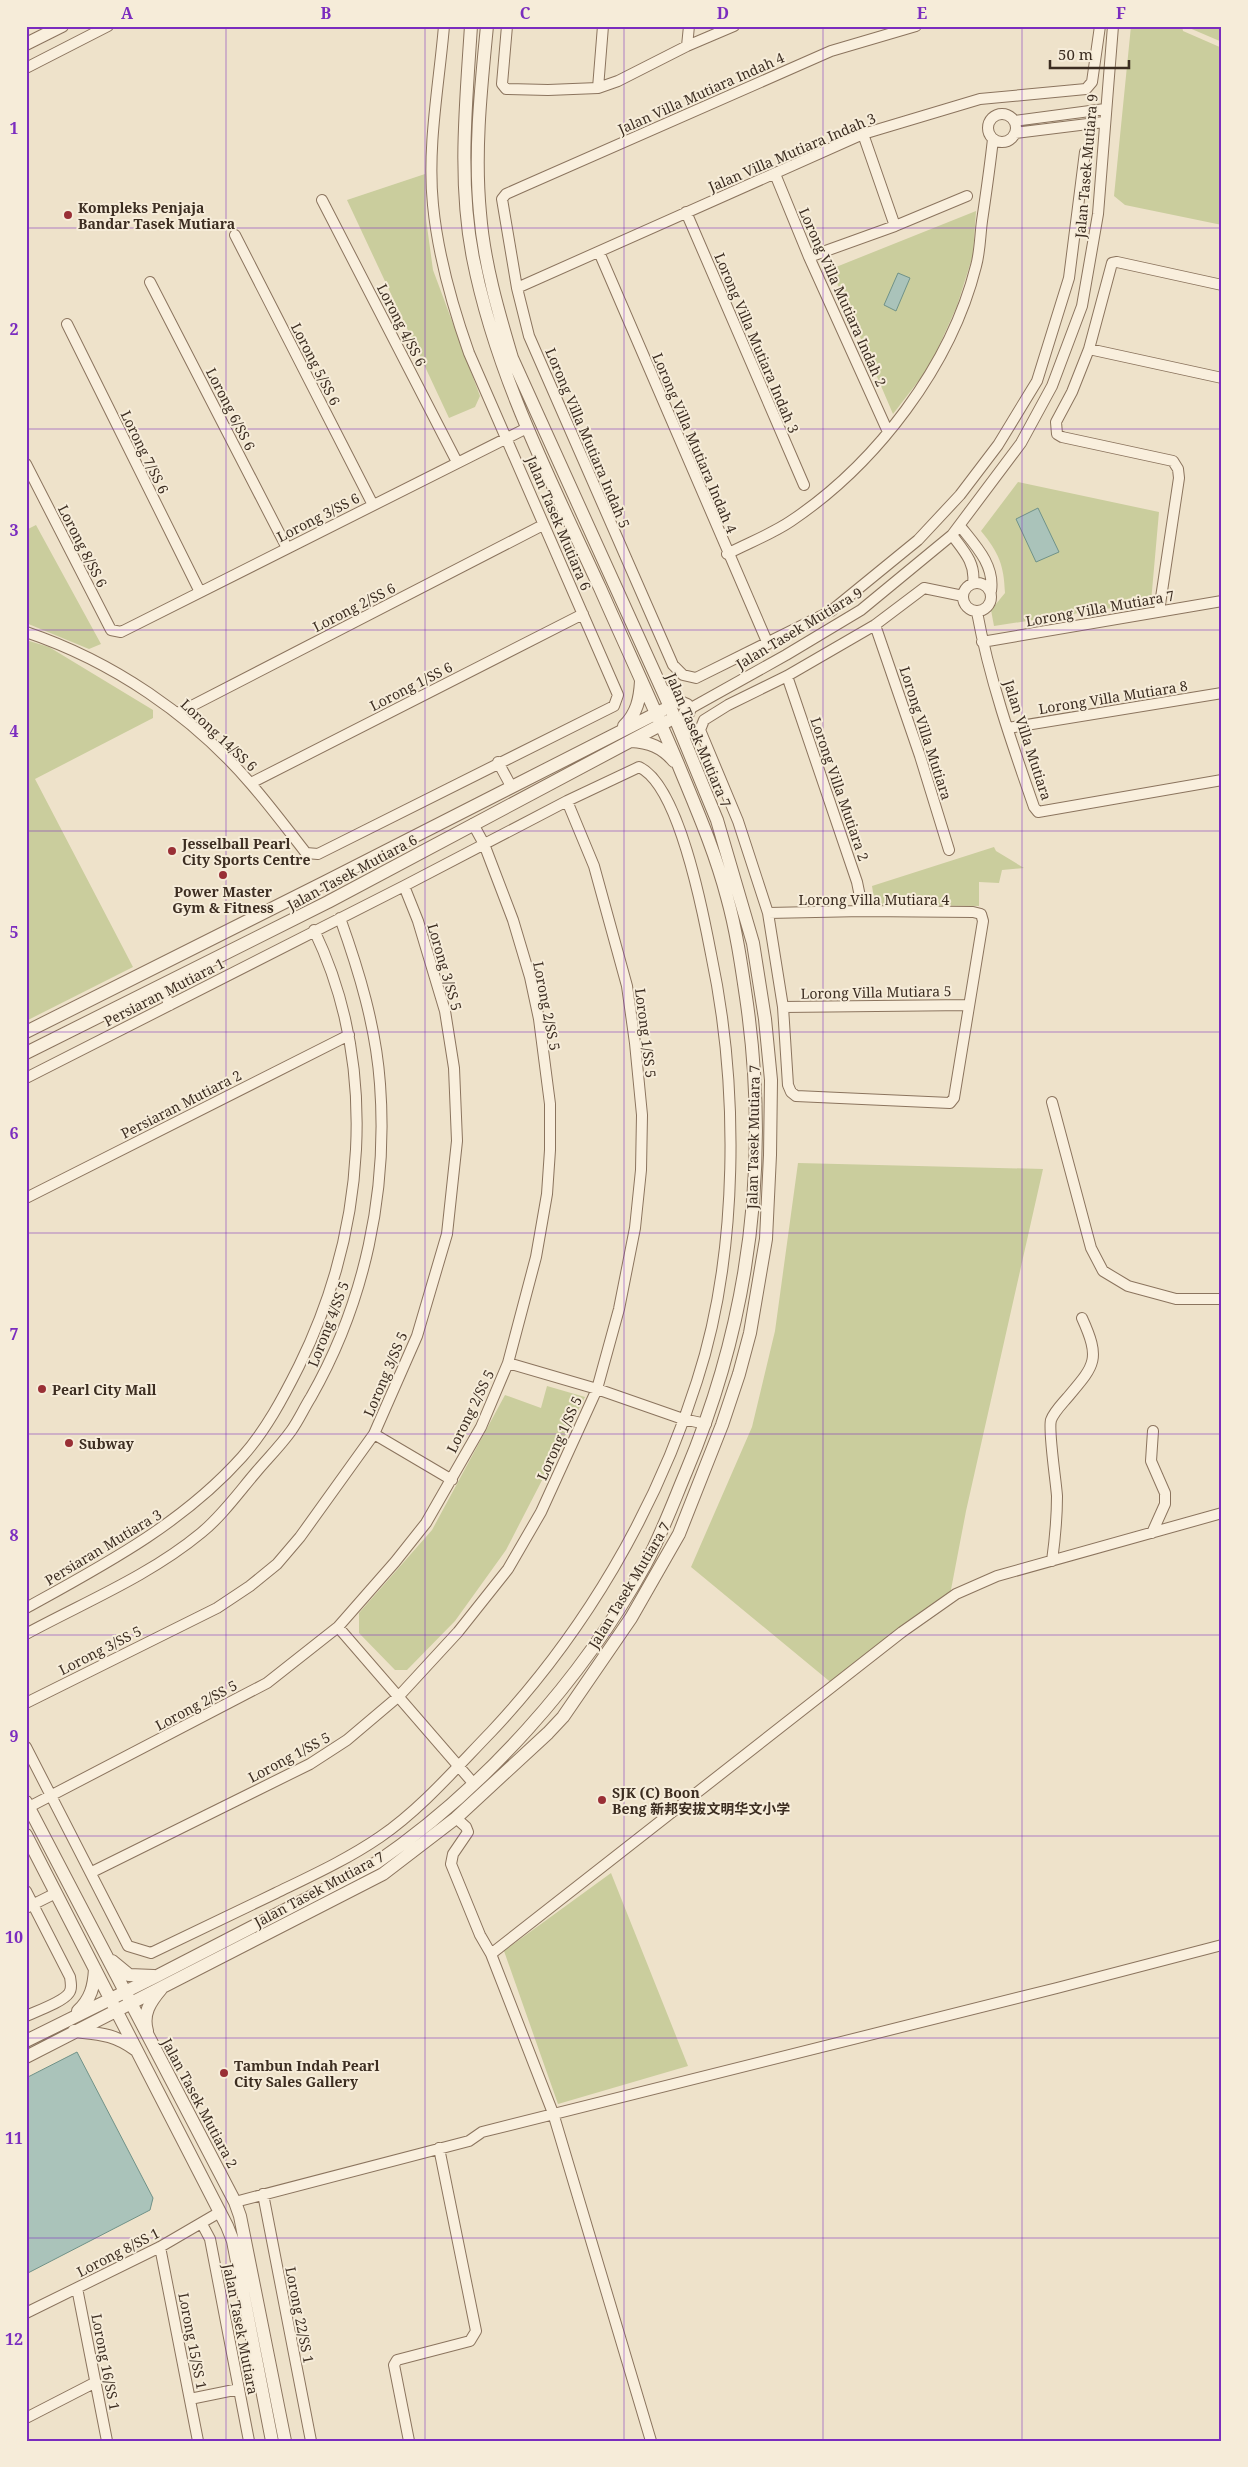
<svg xmlns="http://www.w3.org/2000/svg" width="1248" height="2467" font-family="'Noto Serif','Noto Sans SC',serif">
<style>
.green{fill:#cacd9d}
.water{fill:#aac3ba;stroke:#709288}
.lines{fill:none;stroke-linecap:round;stroke-linejoin:round}
.minor-casing{stroke:#8b745e;stroke-width:12}
.tertiary-casing{stroke:#8b745e;stroke-width:14}
.minor{stroke:#f9efdd;stroke-width:10}
.tertiary{stroke:#f9efdd;stroke-width:12}
.grid{fill:none;stroke:#7b2cbf;stroke-width:1;stroke-opacity:0.55}
.poi-dot{fill:#992f35;stroke:#f6ecd9;stroke-width:2}
.labels{text-anchor:middle;dominant-baseline:central;stroke-width:4;stroke-linejoin:round;paint-order:stroke}
.street-label{font-size:14px;fill:#3c2d21;stroke:#f6ecd9}
.poi-label{font-size:14px;font-weight:bold;fill:#3c2d21;stroke:#f6ecd9;text-anchor:start}
.neatline{fill:none;stroke:#7b2cbf;stroke-width:2}
.grid-label{font-size:16px;text-anchor:middle;font-weight:bold;fill:#7b2cbf}
</style>
<rect width="100%" height="100%" fill="#eee2ca"/>
<!-- green -->
<path class="green" d="M1131,26H1182L1183,31L1222,48V225L1125,205L1114,196Z
M1187,26H1222V42L1187,27Z
M425,174L426,219L433,270L480,396L475,407L449,418L347,200Z
M976,211L973,255L957,306L930,366L893,414L831,269Z
M1018,482L1159,512L1151,602L994,626L991,610L1005,593C1004,565 999,553 981,531Z
M36,525L101,644L89,649L26,623V530Z
M26,640L49,647L153,710V718L35,779L133,967L26,1021Z
M994,847L996,851L1024,868L1002,870L999,883L979,882V906L875,905L872,886Z
M798,1163L1043,1169L966,1511L950,1595L834,1685L691,1567L752,1427L775,1331Z
M547,1386L585,1397L506,1550L455,1621L407,1670H395L359,1633V1613L432,1530L505,1395L541,1408Z
M611,1873L688,2066L558,2104L504,1951Z"/>
<!-- water -->
<path class="water" d="M898,273L910,278L896,311L884,305Z
M1038,508L1059,552L1036,562L1016,519Z
M77,2052L153,2198L150,2210L26,2274V2078Z"/>
<g class="lines">
<defs>
<path id="minor" d="M507,26L502,84L506,89L548,90L598,88L618,81L687,46L734,26
M916,26L831,51L524,186L506,194L502,199L517,288L529,336L673,665L683,675L696,678L831,611L918,540L960,495L998,445L1037,381L1069,278L1085,152
M687,46L689,26
M26,68L108,26
M598,88L603,26
M988 128a14 14 0 1 1 28 0a14 14 0 1 1-28 0Z
M1014,121L1105,109
M1015,133L1104,122
M863,134L895,226
M775,174L809,257L888,432
M322,200L457,462
M686,212L804,485
M235,235L373,505
M599,252L768,644
M809,257L895,226L967,196
M150,282L287,548
M517,288L863,134L980,99L1086,89L1092,82L1100,26
M67,324L200,592
M1089,349L1222,378
M26,464L111,630L121,632L527,428
M960,526C975,545 995,565 991,591
M952,535C963,550 976,563 973,583
M727,554C748,543 772,534 791,521C876,464 951,366 976,266C980,252 980,236 982,221C986,194 990,166 993,139
M963 597a14 14 0 1 1 28 0a14 14 0 1 1-28 0Z
M1159,611L1179,478L1178,469L1173,461L1062,437L1057,434L1056,422L1072,392L1089,349L1112,263L1117,262L1222,285
M977,612C989,678 1012,744 1034,807L1038,812L1222,780
M875,625L920,756L949,850
M26,632C112,661 192,715 251,784C270,806 288,830 306,853L318,854L614,706L618,695L469,353C452,305 438,256 433,205C427,146 439,85 444,26
M982,642L1222,601
M787,676L857,882L863,911
M684,712L786,655L861,610L952,535L1021,443L1052,386L1082,306L1098,214L1113,26
M178,713L543,525
M1008,728L1222,693
M498,762L511,786
M251,783L583,614
M768,913L863,911L973,912L981,914L983,921L954,1098L950,1103L796,1096L791,1092L788,1085L783,1007L768,913L738,821L700,730L704,720L728,705L787,676L875,625L924,588L963,596
M160,986L170,1005
M783,1007L969,1005
M26,1078L404,886L567,801L639,767C679,785 703,912 711,954C739,1086 739,1252 697,1381C656,1511 584,1633 491,1732C456,1768 421,1809 380,1837C348,1859 311,1876 276,1893C235,1913 193,1933 151,1953L128,1946L26,1747
M1052,1102L1091,1248L1103,1271L1128,1286L1176,1299H1222
M26,1198L349,1035
M508,1363L597,1389L683,1419L706,1424
M374,1434L452,1480
M1152,1533L1165,1504V1493L1151,1461L1153,1431
M1052,1561C1055,1539 1057,1517 1057,1496C1056,1481 1048,1430 1051,1420C1054,1412 1061,1405 1067,1398C1095,1365 1101,1360 1082,1318
M26,1608C104,1565 182,1524 242,1457C266,1430 283,1398 299,1366C365,1232 380,1068 314,930
M338,1627L474,1784
M26,1634C85,1602 149,1576 201,1533C222,1516 239,1492 257,1471C268,1458 281,1445 291,1431C299,1420 304,1408 311,1397C365,1302 388,1192 380,1084C376,1027 359,971 340,918
M26,1703L217,1608L250,1586L277,1564L300,1537L374,1434L417,1336L447,1234L457,1141L454,1068L445,1011L418,921L404,886
M29,1807L267,1683L338,1627L395,1562L426,1523L481,1427L508,1363L536,1257L547,1194L550,1150V1104L539,1019L530,977L513,920L484,844L473,824
M456,1818L466,1827L468,1832L453,1854L451,1864L480,1935L491,1954
M92,1872L310,1764L347,1740L399,1696L458,1632L508,1569L541,1512L597,1389L619,1309L635,1228L641,1170L642,1115L635,1043L627,986L594,866L567,801
M26,1891L70,1977C71,1983 72,1989 69,1993C63,2002 37,2011 26,2016
M26,1908L56,1893
M263,2194L311,2441
M235,2202L469,2141L482,2132L1057,1988L1222,1945
M202,2224L210,2239L249,2441
M160,2247L198,2441
M77,2288L107,2441
M26,2313L160,2247L220,2212
M190,2399L239,2389
M26,2418L96,2382
M409,2441L394,2365L397,2360L470,2341L476,2331L439,2148
M651,2441L553,2113L491,1954L902,1632L956,1594L997,1576L1222,1513"/>
<path id="tertiary" d="M26,44L62,26
M663,690L673,699L687,705
M624,726C637,713 640,699 641,681
M684,737L685,721L690,708
M631,741C649,742 662,747 674,761
M26,1032L325,882L663,710
M26,1053L328,902L668,721
M26,1802L235,2202L240,2216L285,2441
M26,1835L227,2226L233,2241L272,2441
M112,1961L129,1975L154,1976
M78,2011C91,1999 94,1986 95,1969
M74,2031C101,2034 114,2034 136,2050
M147,2031C142,2014 150,2002 161,1989
M26,2041L157,1976L376,1863C484,1789 582,1680 645,1565C661,1536 673,1503 686,1472C750,1320 770,1160 746,997C741,963 736,929 727,897C715,851 696,808 678,764C653,705 626,647 600,588C551,481 496,375 473,258C458,181 466,104 471,26
M26,2057L383,1874L456,1818L548,1733L563,1717L631,1618L679,1534L722,1425L739,1374L750,1333L766,1239L770,1155L771,1080L765,1019L753,943L717,820L675,718L512,358C498,311 484,263 480,213C474,151 481,88 487,26"/>
</defs>
<!-- minor casing -->
<use href="#minor" class="minor-casing"/>
<!-- tertiary casing -->
<use href="#tertiary" class="tertiary-casing"/>
<!-- minor -->
<use href="#minor" class="minor"/>
<!-- tertiary -->
<use href="#tertiary" class="tertiary"/>
</g>
<!-- grid -->
<path class="grid" d="M226,26V2441M425,26V2441M624,26V2441M823,26V2441M1022,26V2441M26,228H1222M26,429H1222M26,630H1222M26,831H1222M26,1032H1222M26,1233H1222M26,1434H1222M26,1635H1222M26,1836H1222M26,2038H1222M26,2238H1222"/>
<!-- markers -->
<g class="poi-dot">
<circle cx="68" cy="215" r="5"/>
<circle cx="172" cy="851" r="5"/>
<circle cx="223" cy="875" r="5"/>
<circle cx="42" cy="1389" r="5"/>
<circle cx="69" cy="1443" r="5"/>
<circle cx="602" cy="1800" r="5"/>
<circle cx="224" cy="2073" r="5"/>
</g>
<g class="labels">
<!-- street labels -->
<g class="street-label">
<text transform="translate(701 93) rotate(-24)">Jalan Villa Mutiara Indah 4</text>
<text transform="translate(792 152) rotate(-23)">Jalan Villa Mutiara Indah 3</text>
<text transform="translate(1086 166) rotate(-85)">Jalan Tasek Mutiara 9</text>
<text transform="translate(843 297) rotate(66)">Lorong Villa Mutiara Indah 2</text>
<text transform="translate(402 325) rotate(63)">Lorong 4/SS 6</text>
<text transform="translate(757 343) rotate(67)">Lorong Villa Mutiara Indah 3</text>
<text transform="translate(316 364) rotate(63)">Lorong 5/SS 6</text>
<text transform="translate(231 409) rotate(63)">Lorong 6/SS 6</text>
<text transform="translate(588 438) rotate(67)">Lorong Villa Mutiara Indah 5</text>
<text transform="translate(695 443) rotate(67)">Lorong Villa Mutiara Indah 4</text>
<text transform="translate(145 452) rotate(64)">Lorong 7/SS 6</text>
<text transform="translate(318 517) rotate(-27)">Lorong 3/SS 6</text>
<text transform="translate(559 523) rotate(67)">Jalan Tasek Mutiara 6</text>
<text transform="translate(83 546) rotate(63)">Lorong 8/SS 6</text>
<text transform="translate(354 607) rotate(-27)">Lorong 2/SS 6</text>
<text transform="translate(1100 608) rotate(-10)">Lorong Villa Mutiara 7</text>
<text transform="translate(799 628) rotate(-31)">Jalan Tasek Mutiara 9</text>
<text transform="translate(411 686) rotate(-27)">Lorong 1/SS 6</text>
<text transform="translate(1113 697) rotate(-9)">Lorong Villa Mutiara 8</text>
<text transform="translate(926 733) rotate(72)">Lorong Villa Mutiara</text>
<text transform="translate(219 735) rotate(43)">Lorong 14/SS 6</text>
<text transform="translate(699 740) rotate(67)">Jalan Tasek Mutiara 7</text>
<text transform="translate(1028 740) rotate(72)">Jalan Villa Mutiara</text>
<text transform="translate(840 789) rotate(71)">Lorong Villa Mutiara 2</text>
<text transform="translate(352 872) rotate(-28)">Jalan Tasek Mutiara 6</text>
<text x="874" y="899">Lorong Villa Mutiara 4</text>
<text transform="translate(445 967) rotate(74)">Lorong 3/SS 5</text>
<text transform="translate(164 992) rotate(-27)">Persiaran Mutiara 1</text>
<text transform="translate(876 992) rotate(-1)">Lorong Villa Mutiara 5</text>
<text transform="translate(547 1006) rotate(79)">Lorong 2/SS 5</text>
<text transform="translate(646 1033) rotate(83)">Lorong 1/SS 5</text>
<text transform="translate(181 1104) rotate(-27)">Persiaran Mutiara 2</text>
<text transform="translate(753 1137) rotate(-89)">Jalan Tasek Mutiara 7</text>
<text transform="translate(328 1324) rotate(-69)">Lorong 4/SS 5</text>
<text transform="translate(385 1374) rotate(-67)">Lorong 3/SS 5</text>
<text transform="translate(470 1411) rotate(-64)">Lorong 2/SS 5</text>
<text transform="translate(559 1438) rotate(-66)">Lorong 1/SS 5</text>
<text transform="translate(103 1547) rotate(-31)">Persiaran Mutiara 3</text>
<text transform="translate(629 1585) rotate(-59)">Jalan Tasek Mutiara 7</text>
<text transform="translate(100 1650) rotate(-27)">Lorong 3/SS 5</text>
<text transform="translate(196 1705) rotate(-28)">Lorong 2/SS 5</text>
<text transform="translate(289 1757) rotate(-28)">Lorong 1/SS 5</text>
<text transform="translate(319 1889) rotate(-28)">Jalan Tasek Mutiara 7</text>
<text transform="translate(200 2103) rotate(62)">Jalan Tasek Mutiara 2</text>
<text transform="translate(118 2252) rotate(-27)">Lorong 8/SS 1</text>
<text transform="translate(300 2315) rotate(79)">Lorong 22/SS 1</text>
<text transform="translate(241 2329) rotate(79)">Jalan Tasek Mutiara</text>
<text transform="translate(193 2341) rotate(79)">Lorong 15/SS 1</text>
<text transform="translate(106 2362) rotate(79)">Lorong 16/SS 1</text>
</g>
<!-- poi labels -->
<g class="poi-label">
<text x="78" y="207">Kompleks Penjaja<tspan x="78" dy="16">Bandar Tasek Mutiara</tspan></text>
<text x="182" y="843">Jesselball Pearl<tspan x="182" dy="16">City Sports Centre</tspan></text>
<text x="223" y="891" text-anchor="middle">Power Master<tspan x="223" dy="16">Gym &amp; Fitness</tspan></text>
<text x="52" y="1389">Pearl City Mall</text>
<text x="79" y="1443">Subway</text>
<text x="612" y="1792">SJK (C) Boon<tspan x="612" dy="16">Beng 新邦安拔文明华文小学</tspan></text>
<text x="234" y="2065">Tambun Indah Pearl<tspan x="234" dy="16">City Sales Gallery</tspan></text>
</g>
</g>
<!-- border -->
<rect width="1248" height="2467" fill="none" stroke="#f6ecd9" stroke-width="55"/>
<!-- scale -->
<path d="M1050 60v8h79v-8" fill="none" stroke="#3c2d21" stroke-width="2.5"/>
<text x="1058" y="60" font-size="15" fill="#3c2d21" stroke="#f6ecd9" stroke-width="4" paint-order="stroke">50 m</text>
<rect x="28" y="28" width="1192" height="2412" class="neatline"/>
<g class="grid-label">
<text x="127" y="19">A</text>
<text x="326" y="19">B</text>
<text x="525" y="19">C</text>
<text x="723" y="19">D</text>
<text x="922" y="19">E</text>
<text x="1121" y="19">F</text>
<text x="14" y="134">1</text>
<text x="14" y="335">2</text>
<text x="14" y="536">3</text>
<text x="14" y="737">4</text>
<text x="14" y="938">5</text>
<text x="14" y="1139">6</text>
<text x="14" y="1340">7</text>
<text x="14" y="1541">8</text>
<text x="14" y="1742">9</text>
<text x="14" y="1943">10</text>
<text x="14" y="2144">11</text>
<text x="14" y="2345">12</text>
</g>
</svg>
